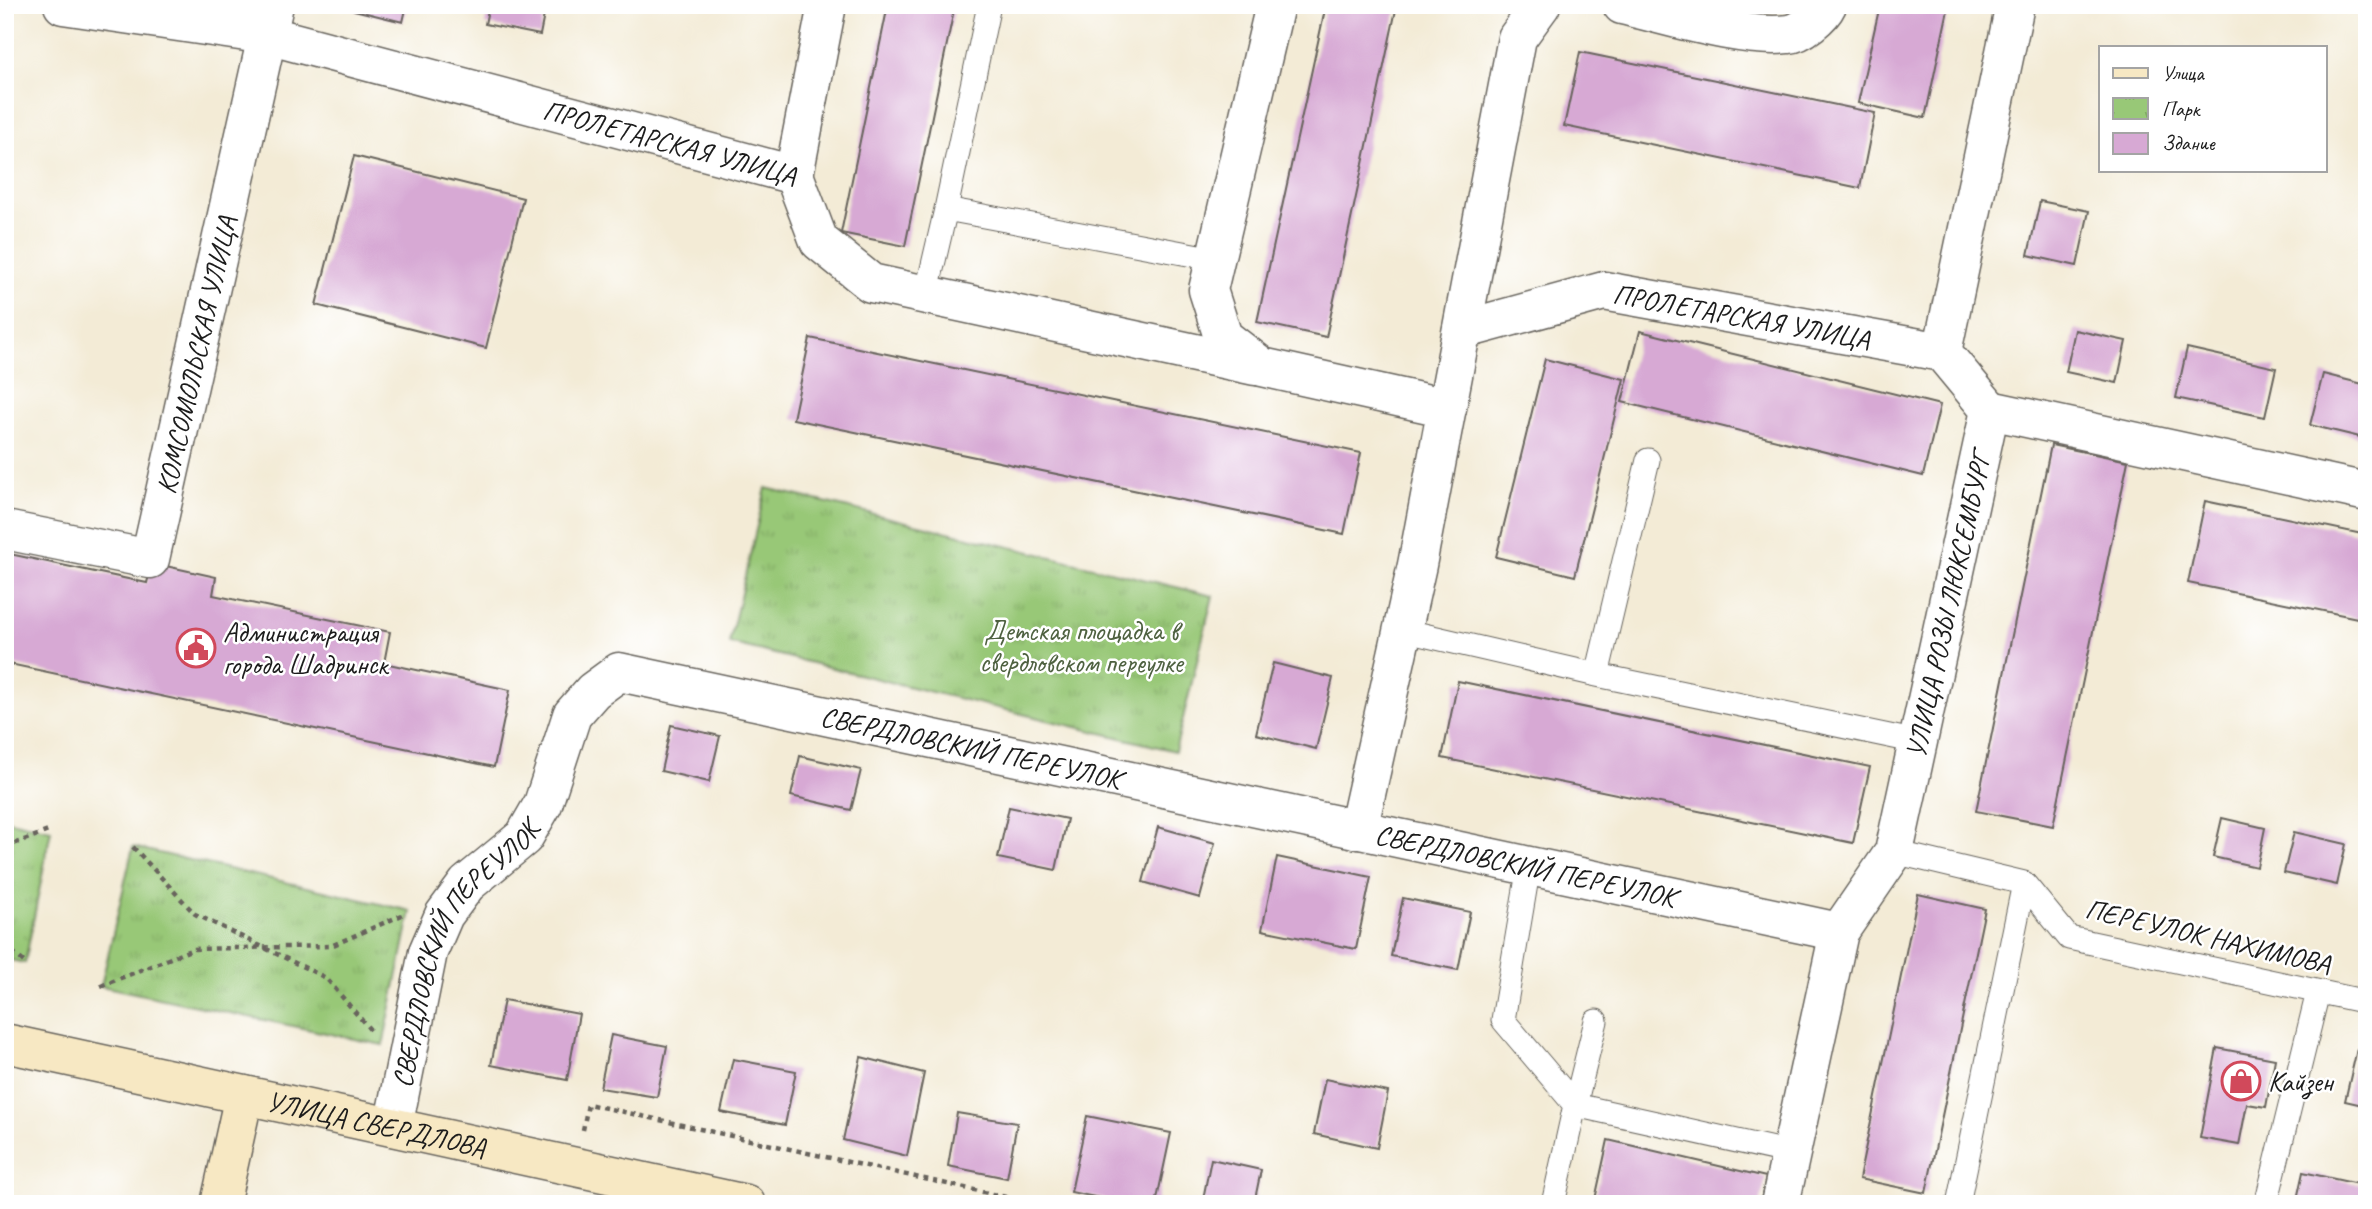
<svg xmlns="http://www.w3.org/2000/svg" width="2372" height="1209" font-family="Caveat,sans-serif">
<style>
.park{fill:url(#park-tufts);stroke:#5a724a;stroke-width:2}
.building{fill:#d7a9d4}
.lines{fill:none;stroke-linecap:round;stroke-linejoin:round}
.lane-casing{stroke:#67645d;stroke-width:25}
.street-casing{stroke:#67645d;stroke-width:41}
.secondary-casing{stroke:#67645d;stroke-width:41}
.path{stroke:#67645d;stroke-width:4.5;stroke-dasharray:5 5;stroke-linecap:butt}
.lane{stroke:#fff;stroke-width:23}
.street{stroke:#fff;stroke-width:38}
.secondary{stroke:#f7e8c3;stroke-width:38}
.labels{text-anchor:middle;dominant-baseline:central;stroke-width:5;stroke-linejoin:round;paint-order:stroke}
.street-label{font-size:28px;fill:#1c1c1c;stroke:#fff}
.park-label{font-size:28px;fill:#4e6140;stroke:#fff}
.poi-label{font-size:28px;fill:#1c1c1c;stroke:#fff;text-anchor:start}
</style>
<defs>
<pattern id="park-tufts" width="24" height="20" patternUnits="userSpaceOnUse" patternTransform="scale(1.75)"><rect width="24" height="20" fill="#98c877"/><path d="M3 7l-1-3M5 7V3M7 7l1-3M15 17l-1-3M17 17v-4M19 17l1-3" fill="none" stroke="#82ab66"/></pattern>
</defs>
<rect width="100%" height="100%" fill="#fff"/>
<filter id="ink" filterUnits="userSpaceOnUse"><feTurbulence type="fractalNoise" baseFrequency=".0143" numOctaves="2"/><feDisplacementMap in="SourceGraphic" scale="14" xChannelSelector="R" yChannelSelector="G"/><feConvolveMatrix kernelMatrix="1 2 1 2 8 2 1 2 1" color-interpolation-filters="sRGB"/></filter>
<filter id="wash" filterUnits="userSpaceOnUse"><feTurbulence type="fractalNoise" baseFrequency=".00686" numOctaves="4" result="noise"/><feDisplacementMap in="SourceGraphic" scale="28" xChannelSelector="R" yChannelSelector="G"/><feGaussianBlur stdDeviation="1.57" result="paint"/><feColorMatrix in="noise" values="0 0 0 0 0 0 0 0 0 0 0 0 0 0 0 0 0 1.4 0 .05"/><feComposite in="paint" operator="in"/></filter>
<g filter="url(#wash)">
<rect width="100%" height="100%" fill="#f3ebd6"/>
<!-- park -->
<path class="park" d="M766,488L1213,596L1175,751L729,643Z
M5,820L51,830L25,963L5,959Z
M133,847L411,911L383,1045L101,986Z"/>
<g id="blocks">
<!-- building -->
<path class="building" d="M355,5H407L403,22L354,10Z
M489,5H546L540,35L485,24Z
M888,5H955L905,246L841,233Z
M1326,5H1397L1326,337L1257,322Z
M1880,5H1949L1925,118L1858,103Z
M1580,52L1875,113L1860,188L1564,126Z
M354,156L523,198L486,348L316,305Z
M2040,201L2089,211L2077,266L2028,255Z
M2075,330L2126,341L2117,383L2066,372Z
M1640,331L1940,405L1923,476L1622,402Z
M810,338L1361,453L1344,534L793,419Z
M2187,348L2276,368L2265,417L2176,398Z
M1545,359L1624,379L1575,576L1496,557Z
M2323,374L2367,385V428L2364,438L2310,425Z
M2051,445L2128,461L2053,826L1976,811Z
M2205,501L2367,535V620L2188,583Z
M5,553L147,583L152,563L216,577L213,595L390,632L384,663L510,690L494,767L5,663Z
M1273,663L1333,678L1316,749L1256,734Z
M1458,681L1870,767L1853,843L1442,758Z
M671,725L720,736L709,782L661,771Z
M800,756L861,770L851,810L791,796Z
M1009,807L1067,819L1056,870L998,858Z
M2222,818L2265,828L2257,867L2213,857Z
M1158,827L1215,843L1200,898L1143,882Z
M2294,832L2346,844L2337,885L2284,873Z
M1277,857L1371,877L1356,949L1262,930Z
M1918,894L1985,909L1926,1193L1859,1179Z
M1403,898L1470,912L1458,970L1391,956Z
M504,1000L579,1014L567,1080L491,1065Z
M611,1035L667,1046L657,1097L600,1088Z
M2217,1048L2275,1059L2266,1107L2247,1104L2239,1145L2200,1138Z
M2357,1049L2367,1051V1106L2345,1101Z
M861,1057L924,1073L907,1156L843,1140Z
M733,1059L796,1071L785,1125L721,1112Z
M1325,1079L1388,1092L1377,1148L1314,1134Z
M957,1113L1017,1123L1007,1178L948,1166Z
M1087,1116L1171,1133L1156,1204H1128L1071,1192Z
M1608,1140L1766,1177L1760,1204H1594Z
M1211,1159L1261,1170L1254,1204H1202Z
M2303,1172L2367,1186V1204H2296Z"/>
</g>
</g>
<g filter="url(#ink)">
<use href="#blocks" fill-opacity="0" stroke="#67645d" stroke-width="2"/>
<g class="lines">
<defs>
<path id="lane" d="M989,5L946,209L1215,259
M926,295L946,209
M1402,630L1597,675L1918,742
M1597,675L1648,460
M1894,852L2024,883L2069,938L2367,1002
M1529,866L1503,1020L1575,1105
M1575,1105L1596,1021
M1553,1204L1575,1105L1791,1153
M1958,1204L2024,883
M2266,1204L2318,992"/>
<g id="street">
<path id="s1" d="M63,5L267,35L794,175"/>
<path d="M1275,5L1208,290L1223,337L1262,367L1447,408"/>
<path d="M1622,5C1669,16 1743,40 1789,34C1801,33 1822,16 1827,5"/>
<path d="M794,175L819,241L871,283L1255,366"/>
<path d="M794,175L827,5"/>
<path id="s2" d="M1462,330L1604,291L1942,352"/>
<path d="M1990,410L2367,492"/>
<path id="s3" d="M5,530L150,559L274,5"/>
<path d="M1358,830L1417,565L1517,38L1541,5"/>
<path id="s4" d="M393,1127L428,952L444,915L467,884L524,837L543,804L572,715L593,691L619,672L1839,932"/>
<path id="s5" d="M1780,1204L1839,932L1894,852L1990,410L1942,352L2015,5"/>
</g>
<g id="secondary">
<path id="s6" d="M5,1043L746,1204"/>
<path d="M220,1204L244,1095"/>
</g>
</defs>
<!-- lane casing -->
<use href="#lane" class="lane-casing"/>
<!-- street casing -->
<use href="#street" class="street-casing"/>
<!-- secondary casing -->
<use href="#secondary" class="secondary-casing"/>
<!-- path -->
<path class="path" d="M5,847L51,830
M133,847L195,914L326,978L372,1032
M5,945L25,963
M101,986L193,949L331,946L402,915
M583,1130L588,1104L1037,1204"/>
<!-- lane -->
<use href="#lane" class="lane"/>
<!-- street -->
<use href="#street" class="street"/>
<!-- secondary -->
<use href="#secondary" class="secondary"/>
</g>
</g>
<!-- icons -->
<defs>
<symbol id="civic-ring" viewBox="-11 -11 22 22"><circle r="9.5" fill="#fff" stroke="#d1495b" stroke-width="1.5"/><path d="M-.6-6.5H3V-4.5H.6V-3L4-1V1h2V6H-6V1h2V-1L-.6-3ZM-1.2 2.5V6h2.4V2.5Z" fill="#d1495b"/></symbol>
<symbol id="shop-ring" viewBox="-11 -11 22 22"><circle r="9.5" fill="#fff" stroke="#d1495b" stroke-width="1.5"/><path d="M-5-2.5h2.3a2.7 3.5 0 0 1 5.4 0H5L5.5 6h-11ZM-1.5-2.5h3a1.5 2.3 0 0 0-3 0Z" fill="#d1495b"/></symbol>
</defs>
<g fill-rule="evenodd">
<use href="#civic-ring" x="174" y="626" width="44" height="44"/>
<use href="#shop-ring" x="2219" y="1059" width="44" height="44"/>
</g>
<g class="labels">
<!-- street labels -->
<g class="street-label">
<text stroke="none"><textPath href="#s1" startOffset="623">ПРОЛЕТАРСКАЯ УЛИЦА</textPath></text>
<text stroke="none"><textPath href="#s2" startOffset="287">ПРОЛЕТАРСКАЯ УЛИЦА</textPath></text>
<text stroke="none"><textPath href="#s3" startOffset="357">КОМСОМОЛЬСКАЯ УЛИЦА</textPath></text>
<text stroke="none"><textPath href="#s5" startOffset="628">УЛИЦА РОЗЫ ЛЮКСЕМБУРГ</textPath></text>
<text stroke="none"><textPath href="#s4" startOffset="887">СВЕРДЛОВСКИЙ ПЕРЕУЛОК</textPath></text>
<text stroke="none"><textPath href="#s4" startOffset="1454">СВЕРДЛОВСКИЙ ПЕРЕУЛОК</textPath></text>
<text transform="translate(2208 936) rotate(13)">ПЕРЕУЛОК НАХИМОВА</text>
<text stroke="none"><textPath href="#s4" startOffset="194">СВЕРДЛОВСКИЙ ПЕРЕУЛОК</textPath></text>
<text stroke="none"><textPath href="#s6" startOffset="380">УЛИЦА СВЕРДЛОВА</textPath></text>
</g>
<!-- park labels -->
<g class="park-label">
<text x="1081" y="630">Детская площадка в<tspan x="1081" dy="32">свердловском переулке</tspan></text>
</g>
<!-- poi labels -->
<g class="poi-label">
<text x="223" y="632">Администрация<tspan x="223" dy="32">города Шадринск</tspan></text>
<text x="2268" y="1081">Кайзен</text>
</g>
</g>
<!-- margin -->
<rect width="2372" height="1209" fill="none" stroke="#fff" stroke-width="28"/>
<!-- legend -->
<rect x="2099" y="46" width="228" height="126" fill="#ffffff" stroke="#a4a4a4" stroke-width="2"/>
<rect x="2113" y="68" width="35" height="10" fill="#f7e8c3" stroke="#a4a4a4" stroke-width="2"/>
<text x="2162" y="80" font-size="21" fill="#1c1c1c">Улица</text>
<rect x="2113" y="98" width="35" height="21" fill="url(#park-tufts)" stroke="#a4a4a4" stroke-width="2"/>
<text x="2162" y="116" font-size="21" fill="#1c1c1c">Парк</text>
<rect x="2113" y="133" width="35" height="21" fill="#d7a9d4" stroke="#a4a4a4" stroke-width="2"/>
<text x="2162" y="150" font-size="21" fill="#1c1c1c">Здание</text>
</svg>
